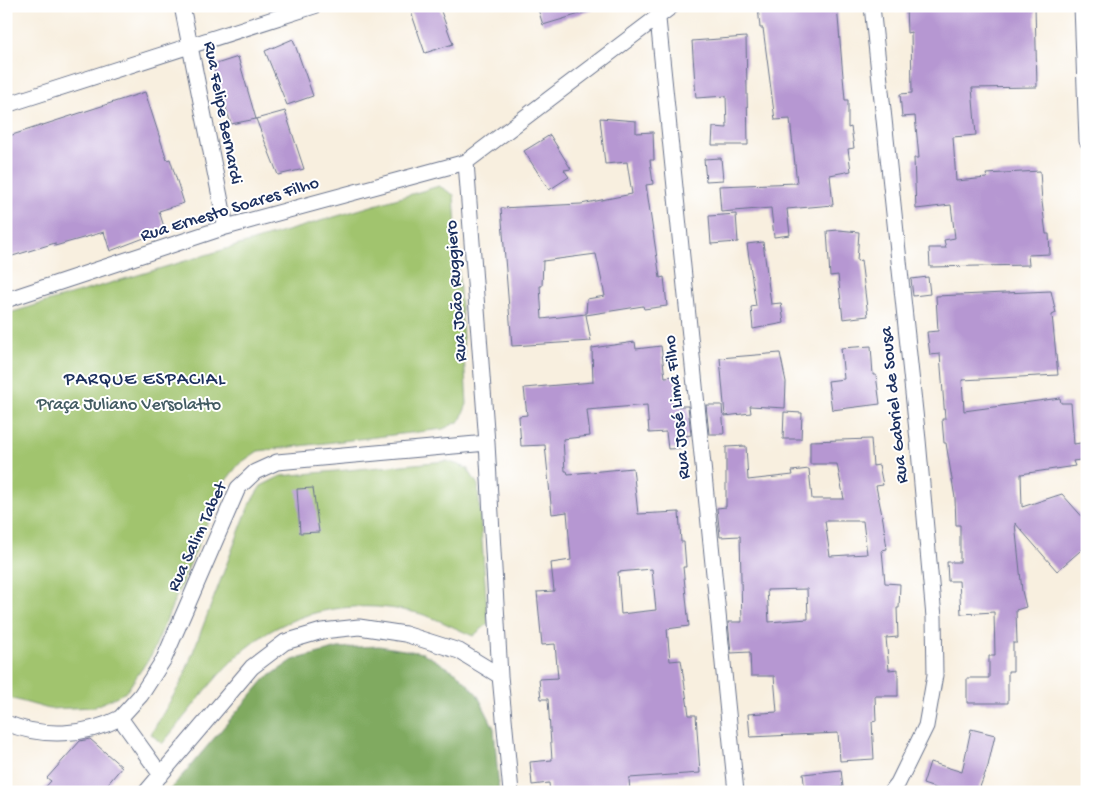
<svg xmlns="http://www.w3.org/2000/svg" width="1093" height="798" font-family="'Gochi Hand',sans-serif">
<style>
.green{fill:#a1c46e;stroke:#5e7a66}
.forest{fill:#80aa61;stroke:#4e6c60}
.building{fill:#b697d2;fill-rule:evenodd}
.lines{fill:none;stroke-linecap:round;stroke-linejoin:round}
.minor-casing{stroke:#68728b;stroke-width:17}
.minor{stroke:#fff;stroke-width:15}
.labels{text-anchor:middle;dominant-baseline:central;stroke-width:4;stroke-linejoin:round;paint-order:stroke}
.street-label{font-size:18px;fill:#1b2f5e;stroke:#fff}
.park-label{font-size:18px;fill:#435c63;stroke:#fff}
.neighbourhood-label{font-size:19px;letter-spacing:1px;fill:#1b2f5e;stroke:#fff}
</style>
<rect width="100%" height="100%" fill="#fff"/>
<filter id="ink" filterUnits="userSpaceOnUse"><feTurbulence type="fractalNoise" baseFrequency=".02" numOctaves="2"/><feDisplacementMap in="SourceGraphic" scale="10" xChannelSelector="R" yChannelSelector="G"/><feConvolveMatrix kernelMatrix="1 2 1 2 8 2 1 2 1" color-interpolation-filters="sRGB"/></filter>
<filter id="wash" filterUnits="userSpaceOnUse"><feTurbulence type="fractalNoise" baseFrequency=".0096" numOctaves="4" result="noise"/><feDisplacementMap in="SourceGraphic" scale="20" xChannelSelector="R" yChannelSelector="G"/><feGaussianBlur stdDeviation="1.12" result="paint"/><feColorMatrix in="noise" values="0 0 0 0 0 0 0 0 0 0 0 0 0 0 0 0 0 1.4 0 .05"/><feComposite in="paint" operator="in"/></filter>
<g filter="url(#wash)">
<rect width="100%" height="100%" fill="#f8efdf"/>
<!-- green -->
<path class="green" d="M439,186L454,195L467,404L460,421L443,429L258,451L239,464L224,483L152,654L126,692L94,707L49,709L6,697V314Z
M447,461L467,468L478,485L488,624L473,636C454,628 433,616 413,612C349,598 284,611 236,657C210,682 186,716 162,744L151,734L182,681L250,503L261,486L281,476Z"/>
<!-- forest -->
<path class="forest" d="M379,646L423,653L457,673L477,694L494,728L499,792H168L264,680L293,660L338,648Z"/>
<g id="blocks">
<!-- building -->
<path class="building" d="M409,6H439L453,44L425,53Z
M537,6H592L593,10L543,25Z
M758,6H837L845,100H848V128L851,127L854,148L848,149L851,171L830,175L833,205L787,209L790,235L774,237L771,208L721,212L719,186L797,183L790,119L775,120L763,28H760Z
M906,6H1035L1037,87L972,88L976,135L953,137L956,181L987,178L986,174L1040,171L1042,202L1046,234H1049L1050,254L1028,255L1029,265L930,267L929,248H946L944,240L955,238L951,205L916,209L914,158H919L915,116L902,117L900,94L912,93L911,32L907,33Z
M746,37L748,145H712L713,127L727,128L726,96L696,98L692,41Z
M293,39L313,96L287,105L265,51Z
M238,57L256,119L231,124L213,65Z
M145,92L167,160L170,159L184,203L159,211L165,230L110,251L104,232L55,246V243L6,258V137Z
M285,111L304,169L278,175L256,119Z
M600,118L636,121V133L653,132L654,160H650L653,184L646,185L660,278L664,277L667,306L644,309L643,306L586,315L591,341L512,346L501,208L581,204L632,194L627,162L605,164ZM596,254L605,296L587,299L586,314L542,319L540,286H542L543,261Z
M550,135L571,169L564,170L569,177L549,190L524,151Z
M721,158L723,180L706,181L704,159Z
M736,214L738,242L711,244L709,216Z
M839,230L859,232L857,261L861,260L868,316L843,319L838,275L830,276L827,231Z
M763,242L771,304L781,303L784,323L753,329L751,307L756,306L747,244Z
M928,277L930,294L913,296L911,279Z
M1051,291L1056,313L1052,315L1058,375L962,380L964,411L1060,398L1061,403H1071L1074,444L1087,442V459L1073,461L1075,466L1021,474L1022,507L1062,494L1087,522V545L1057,571L1015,523L1022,591L1026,607L1016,610L1017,643H1013V671H1008V703H967V678H989V656H995L994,612L961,614L959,581H948L947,562H960V525H956L955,498L946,443H944L942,419H945L940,354L930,355L927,332L938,331L936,296Z
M635,342L636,349L661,346L665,377L675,376L678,406H688L691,435L685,436L686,448L668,449L666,432L649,433L647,405L587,410L590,436L563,439L565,471H567L568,474L633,468L638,514L679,512L681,542H684L686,567H683L689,626L667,629L670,661L681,660L689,715H696L700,773L629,778L630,792H550L549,783L532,785L530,762L552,760L548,699H541L539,679L558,678L555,644L542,645L537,592L554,591L551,563L571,560L567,512L552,514L545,445L521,446L519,416L527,415L524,388L593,382L592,348ZM652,569L656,610L621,614L618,572Z
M871,346L873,375H876L880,404L832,410L828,381L844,379L841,348Z
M780,353L786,382L785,408L750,406L751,413L725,416L720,358Z
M706,405H722L724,434H709Z
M784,412L802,413L801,439H783Z
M871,439L873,466L879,465L883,485L876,486L883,520L887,549L882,550L885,583L900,584L899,608H897L898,637L886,638L889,670L898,669V696H875L876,721L872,722L874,759L840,761L838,733L750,737L748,714L777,712L774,676H751L750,652L731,653L728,622H742L740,536L720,537L717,508L726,507V447L746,446L748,480L793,475L792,471L809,469L812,499H844L837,464H810V441ZM825,521H863L867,554L830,556ZM807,589L808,619L769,622L767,590Z
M313,488L319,532L300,533L297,489Z
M971,729L995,735L988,766L978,792H947L923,784L930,762L962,772Z
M90,739L122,767L101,792H41L51,781L47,778L80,741Z
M841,770L843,787L805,791L803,774Z"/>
</g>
</g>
<g filter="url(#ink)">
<use href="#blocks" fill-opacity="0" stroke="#68728b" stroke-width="1"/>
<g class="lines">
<defs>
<path id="minor" d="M182,6L226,227
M872,6L918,440L934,617L935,675L926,726L898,783L891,792
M1082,6L1087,141
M658,19L736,792
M6,105L314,6
M466,162L487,443L500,676L511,792
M6,300L226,227L466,162L672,6
M120,718L141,695L164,659L238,488L255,472L277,462L487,443
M6,723C42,738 86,736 120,718L161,775
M146,792L252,667L285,642L322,631L359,627L405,634L459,651L500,676"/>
</defs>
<!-- minor casing -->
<use href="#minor" class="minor-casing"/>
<!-- minor -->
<use href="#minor" class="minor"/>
</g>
</g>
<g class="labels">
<!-- street labels -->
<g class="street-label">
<text transform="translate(222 113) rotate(79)">Rua Felipe Bernardi</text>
<text transform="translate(230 210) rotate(-17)">Rua Ernesto Soares Filho</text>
<text transform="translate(457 291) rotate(-94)">Rua João Ruggiero</text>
<text transform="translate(895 405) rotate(-96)">Rua Gabriel de Sousa</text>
<text transform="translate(678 407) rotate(-96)">Rua José Lima Filho</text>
<text transform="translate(198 537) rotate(-65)">Rua Salim Tabet</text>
</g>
<!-- park labels -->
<g class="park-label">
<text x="129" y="405">Praça Juliano Versolatto</text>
</g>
<!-- neighbourhood labels -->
<g class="neighbourhood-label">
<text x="145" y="380">PARQUE ESPACIAL</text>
</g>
</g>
<!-- margin -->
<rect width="1093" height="798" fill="none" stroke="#fff" stroke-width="25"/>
</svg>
